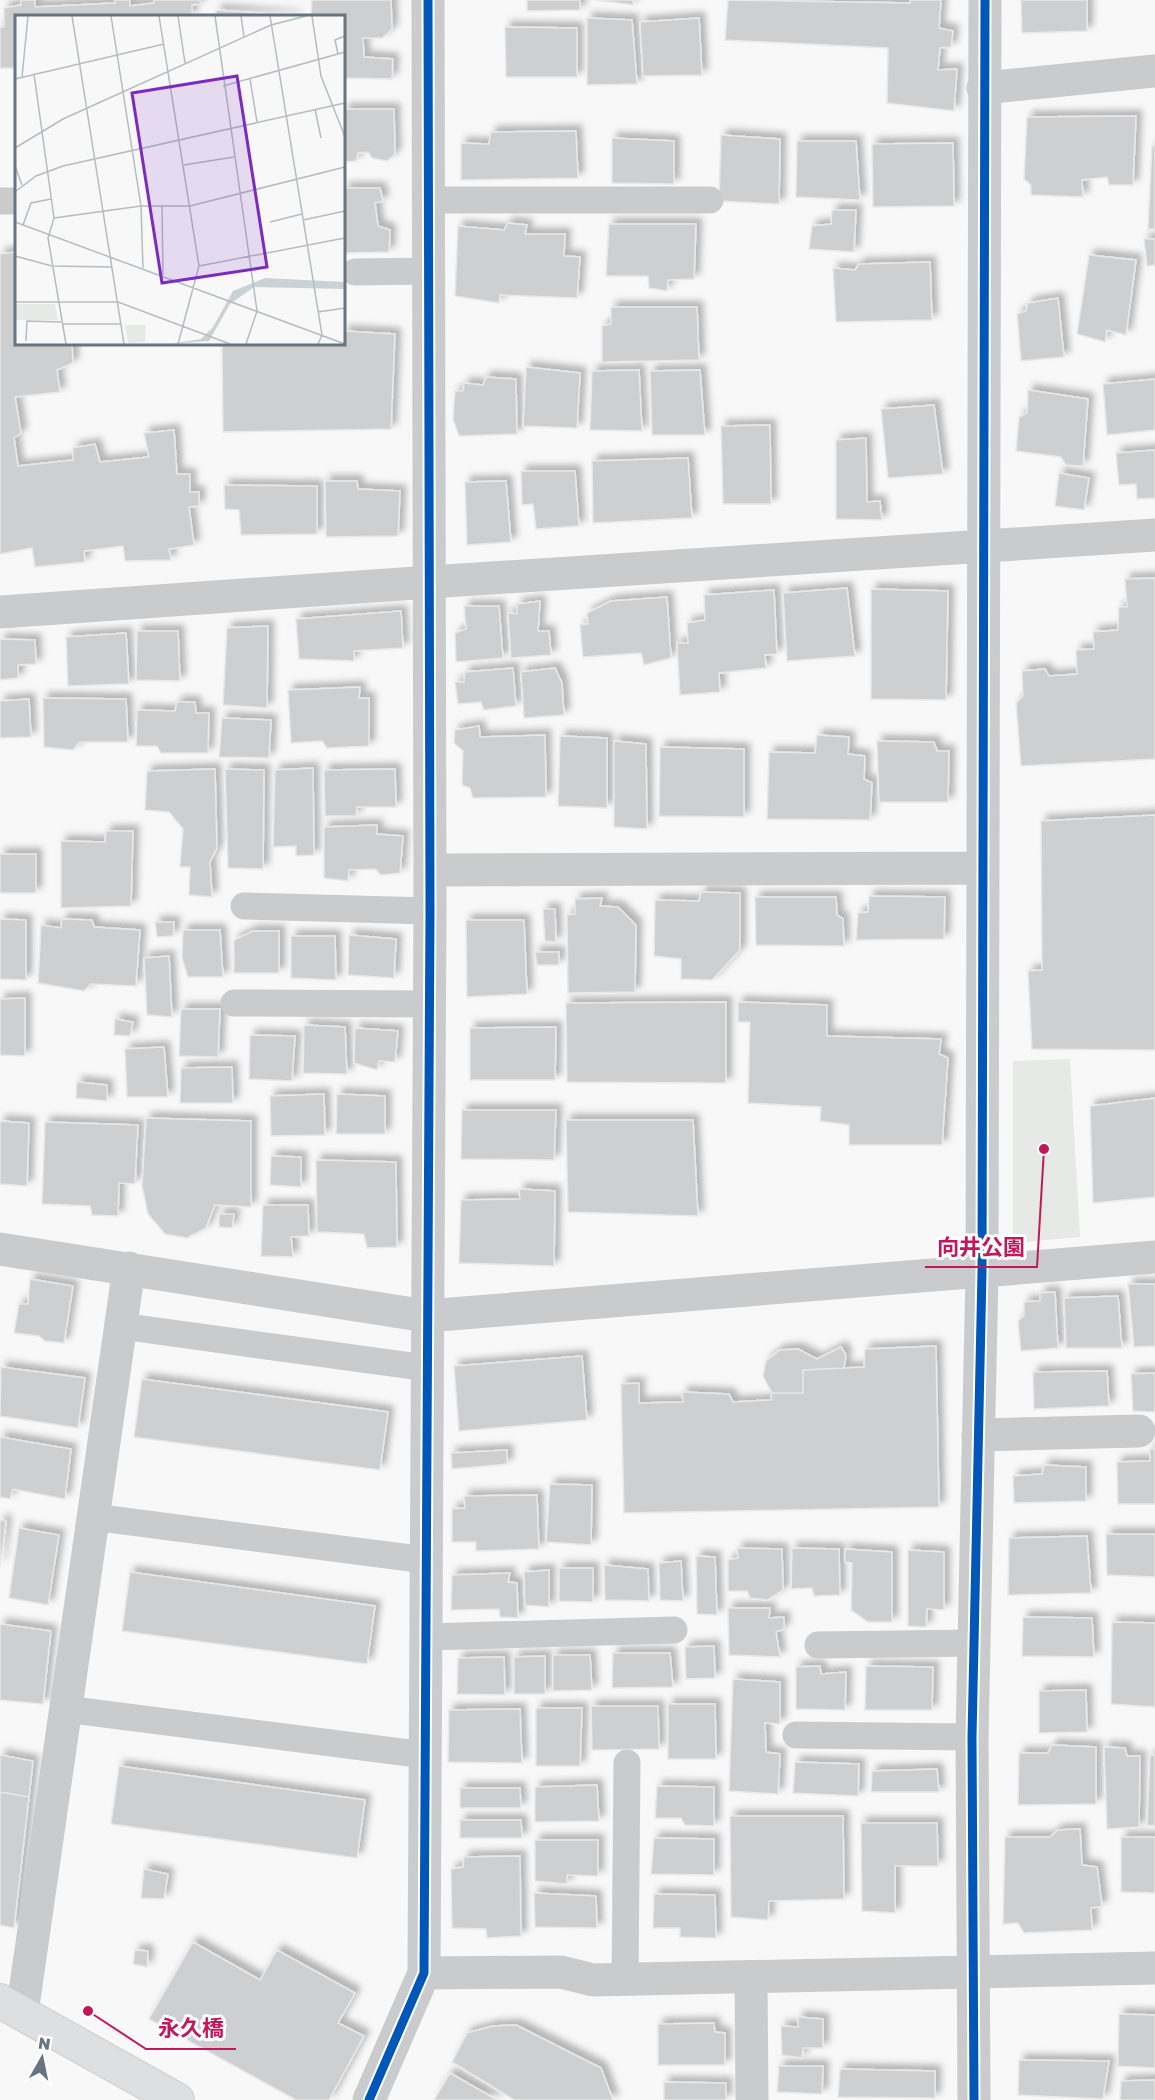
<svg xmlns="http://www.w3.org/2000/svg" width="1155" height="2100" font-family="'Golos Text','Noto Sans JP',sans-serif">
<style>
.green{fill:#e7e9e6}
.building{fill:#cecfd0;stroke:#e8e8e8;stroke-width:1.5;filter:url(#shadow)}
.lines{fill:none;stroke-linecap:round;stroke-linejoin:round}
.secondary-casing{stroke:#d3d4d5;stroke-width:36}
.service{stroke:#c9cbcc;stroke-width:27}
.minor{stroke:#c9cbcc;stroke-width:33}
.secondary{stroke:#dedfe0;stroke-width:33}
.cycleway-casing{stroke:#fff;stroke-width:13}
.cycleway{stroke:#0057b8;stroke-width:9}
.inset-road{fill:none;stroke:#b5bcc0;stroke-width:1.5}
.view{fill:#7b2cbf;fill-opacity:0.15;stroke:#7b2cbf;stroke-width:3}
.inset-edge{fill:none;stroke:#67757e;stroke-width:3}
.leader{fill:none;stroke:#c2185b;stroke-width:2}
.callout-dot{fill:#c2185b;stroke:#fff;stroke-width:2}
.callout-label{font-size:22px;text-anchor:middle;font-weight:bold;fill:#c2185b;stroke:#fff;stroke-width:6;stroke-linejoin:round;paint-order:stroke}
</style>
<defs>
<filter id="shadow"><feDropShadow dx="5.5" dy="-5.5" stdDeviation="3" flood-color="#0004"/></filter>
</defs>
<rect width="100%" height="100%" fill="#f8f8f8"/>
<!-- green -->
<path class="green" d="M1070,1059L1080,1237L1013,1243V1061Z"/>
<!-- building -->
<path class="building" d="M21,0H35V7L115,3V0H130V6L154,3V0H200L201,4L192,5V16H16V68H0V27H4V8L21,5Z
M312,0H391L392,29L382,38H363L364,57L393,59L392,79L344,78V16H311Z
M527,0H580V10L527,11Z
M596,0H633V5Z
M728,0L910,3V0H941L939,28L953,31L951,47L940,48L938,70L957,69L954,111L887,103L888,48L725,40Z
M1021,0H1087V31L1022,33Z
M216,10L297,16H216Z
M587,18L632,20L637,84L587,85Z
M699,18L702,75L643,76L640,22Z
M505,27L577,28V77H506Z
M344,109H394L395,154L387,161L372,158L368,152L358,153L356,161L344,162Z
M1136,116L1133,185H1109L1107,177L1082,180L1083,197L1031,195V185L1024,179L1027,117Z
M576,131L578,178L461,180V143L489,144L491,132Z
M721,135L780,139L779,204L719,201Z
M612,138L674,141V184L612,183Z
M797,141H856L860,200L796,197Z
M953,143L954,206L873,207L872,144Z
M1155,145V229H1148L1152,146Z
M344,188H380L383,201L375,203L378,226L390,230L389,252L344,253Z
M832,210H856L854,252L809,249L812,226L831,224Z
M508,223L527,225L525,234H565L564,256L580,257L577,298L500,295L499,303L455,296L458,226L504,230Z
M609,224H696L694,279L668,280L667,291L649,288L648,276H606Z
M1144,239H1155V265L1147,266Z
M16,252V344H72L73,363L57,370L60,392L15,397L21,433L14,438L18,466L73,460V448L95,444L100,462L149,457L144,433L174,430L177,474H190V492H199V506L189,507L194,545L169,549L171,560L125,561L123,546L84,551L85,562L35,567L32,548L0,554V254Z
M1089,255L1136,260L1126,335L1107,330L1105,342L1077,334Z
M930,262L932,320L836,322L833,268L855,270L859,264Z
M1058,298L1064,357L1021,361L1017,314L1026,311L1028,303Z
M611,307H697L699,360L602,362V326L611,324Z
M344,331L395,334L391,429L223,432L222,344H344Z
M526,367L580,373L577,428L523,426Z
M639,370L642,431L590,430L592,371Z
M700,370L705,435H652L650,371Z
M486,377L516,379L517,434L459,436L453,419L455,391H463L464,383L483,385Z
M1155,379V430L1107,435L1103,384Z
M1028,390L1088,399L1083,466L1066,465L1061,457L1016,451L1019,417L1027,413Z
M934,405L943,474L888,478L881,409Z
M770,425L771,504H723L721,426Z
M866,438L867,502L880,501L882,520L836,519V440Z
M1155,450V498L1137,499L1136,484L1119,485L1116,453Z
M688,458L692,518L593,523L592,461Z
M521,471H575L579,526L536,529L533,504L522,505Z
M1059,473L1089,478L1084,510L1055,506Z
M325,481H357L358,489L400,491L398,536L326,537Z
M506,481L511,542L467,545L465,482Z
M224,485L317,486V534L241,535L239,510L225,509Z
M1155,578V759L1021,766L1016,703L1023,696L1022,671L1045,669L1049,676L1077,674L1076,650L1094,649L1093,632L1118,630L1119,607H1127L1125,579Z
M847,588L855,656L787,661L783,593Z
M871,589L948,591L946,700L871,699Z
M774,590L777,654L765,655L766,668L719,673L720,692L680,695L677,643H688L687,623L705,620L704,595Z
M667,597L671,658L644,665L641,653L583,657L580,625L588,624L587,613L611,601Z
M540,601L538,631H549L551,655L511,658L508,613L517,614V604Z
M464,606H499L503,658L456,662L455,633L466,629Z
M401,611L403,648L354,651V661L299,659L296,619Z
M268,626L267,708L223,705L227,628Z
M137,631H178L180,681L136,680Z
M126,633L129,684L68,686L66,637Z
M0,639L35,640L36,664L18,665V678L0,680Z
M513,668L516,706L484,710L481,702L458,704L455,682H464L465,672Z
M555,668L562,683L564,715L524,718L521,672Z
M360,687L359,698H369V746L327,748L322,741L291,743L288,690Z
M43,698L126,699L128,742H80L73,750L44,747Z
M29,699L31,737L0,738V701Z
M177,702H195L196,713H209L208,753H161L157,746H136L137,710L175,711Z
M222,718L271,720L269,758L219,757Z
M479,726L480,737L545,735L546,797L473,798L470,788L462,785L463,751L454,743L455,730Z
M817,735L849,737L848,754L865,756L864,779L872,783L870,820L767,819L769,752L815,753Z
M560,736L607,738V808L558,806Z
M614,741L646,744L647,829L614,827Z
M877,741L934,742L937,751H949L948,802H879Z
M660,747L744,749V817L659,816Z
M313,768L314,855L296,856V846L273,847L275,770Z
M215,769L217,848L210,862L212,897L189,895L190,867H180L183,829L169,812L145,810L147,771Z
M225,769L264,770L263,869L228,868Z
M395,769L396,807H357L356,816H325L324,770Z
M1155,815V1050L1032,1049L1028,971L1042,970L1041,821Z
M377,825V834L403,836L400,873L381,875L375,869L349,870L348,881L324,878V827Z
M106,831H133L131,906L61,908V841L105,842Z
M0,854H36V893H0Z
M701,892L740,893V950L712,980L681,979V959L654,956L655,900L699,901Z
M869,896L945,897L944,939L856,940L858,913L868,912Z
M755,897H836L837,915L843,919L844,946L756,945Z
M602,898L600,906L618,907L636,925L635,992L568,993L567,915L575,914V899Z
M543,909H555L556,942L545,941Z
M0,919L26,920V980L0,979Z
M62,919L92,920L94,927L140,930L136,986L91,984L84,991L38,983L41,925L61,928Z
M466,920H524L527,994L467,997Z
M155,922H174L173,936L157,937Z
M183,930H220L223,977H188L182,958Z
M253,931H279V973H234V940Z
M349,935L396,939L394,978L348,975Z
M291,936H335L336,980L291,978Z
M535,952H559V965H537Z
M169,956L172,1017L147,1015L144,958Z
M25,998V1056L0,1055V999Z
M726,1002V1083L567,1082L566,1003Z
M738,1002L827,1005V1036L941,1039L939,1054L948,1058L942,1145H849V1125L820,1121L821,1107L748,1103L750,1022H738Z
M181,1009H220L218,1057L179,1056Z
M115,1019L133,1022L130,1036L114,1035Z
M304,1025L345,1027L347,1074L303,1073Z
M556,1027L555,1080H470V1028Z
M355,1028L398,1031L395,1062L379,1061L377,1070L354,1063Z
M250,1035L295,1036L292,1081L249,1079Z
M164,1047L168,1097H127L125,1049Z
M232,1067L233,1103H180L181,1068Z
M77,1082L107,1085V1101L76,1098Z
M324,1094L325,1135L271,1136L270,1096Z
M337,1094L385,1096V1134H336Z
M1155,1098V1197L1093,1203L1090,1106Z
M462,1110H556L554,1160L461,1159Z
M146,1118L251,1121V1207L215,1205L206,1228L187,1238L165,1234L148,1214L142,1186Z
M566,1120H693L698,1216L568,1212Z
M0,1121L29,1123L27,1186L0,1184Z
M45,1122L138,1125L135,1184L119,1183L118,1216L92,1215L90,1206L42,1204Z
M271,1156L301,1157V1187L270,1185Z
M316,1160L396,1162L397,1247L367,1248L364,1234L317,1232Z
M519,1189L555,1191L554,1266L459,1263L461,1200L520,1199Z
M263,1205H308L309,1236L291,1237L293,1257L261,1256Z
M219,1214H234L232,1228L219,1227Z
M30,1279L73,1286L64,1343L45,1341L39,1336L14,1333L19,1304H28Z
M1128,1284H1155V1346L1134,1347Z
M1055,1292L1058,1348L1021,1351L1018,1321L1024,1316V1302L1040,1301V1293Z
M1118,1296L1122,1348H1066L1064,1298Z
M936,1346L939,1507L624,1513L621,1384L639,1383V1403L683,1402L682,1392L729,1394L733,1402L771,1400L772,1393H803V1370L864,1367L865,1349Z
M841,1347L846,1355L844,1368L803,1370V1393H772L763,1376L766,1361L780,1350L798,1349L817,1359Z
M582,1356L587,1420L459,1431L454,1366Z
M1,1367L85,1378L78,1428L0,1416Z
M1107,1371L1109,1406L1034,1409L1033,1372Z
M1155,1373V1412L1133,1411L1131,1374Z
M142,1379L388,1412L380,1470L134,1437Z
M0,1437L71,1449L65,1499L13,1489L10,1499L0,1497Z
M1150,1449H1155V1504H1118L1117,1462L1150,1461Z
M507,1450V1464L452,1469L451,1453Z
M1044,1465L1086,1467V1501L1014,1503L1013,1476L1042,1474Z
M550,1484L592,1485L591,1545L546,1542Z
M537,1495L539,1549L476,1551V1542H452V1509L465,1508L464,1496Z
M0,1520L6,1521L0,1567Z
M19,1528L59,1535L48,1605L9,1598Z
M1106,1534H1155V1577L1107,1575Z
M1087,1536L1091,1593L1008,1595L1009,1538Z
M737,1548L782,1549L783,1590L768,1600L750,1598L747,1591H728V1560L738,1558Z
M792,1548L839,1549L840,1595L814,1596L812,1588L791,1589Z
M845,1549L892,1552V1622H868L851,1610L852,1563L845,1562Z
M908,1550L944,1552V1610L927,1609L926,1627L908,1626Z
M696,1556L715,1557L717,1615L697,1614Z
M681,1561L683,1601L660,1600L659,1563Z
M604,1565L648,1569L649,1601L605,1600Z
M559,1568H593V1602L559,1601Z
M549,1570V1607L525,1605L524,1572Z
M130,1572L375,1606L367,1664L122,1631Z
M510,1573L508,1582L517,1583L518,1618L500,1617L499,1609L451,1610L452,1575Z
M728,1608H770L769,1618L784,1617V1629L776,1632L780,1657L729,1655Z
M1023,1617L1092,1618L1094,1657L1022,1656Z
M1112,1622L1155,1623V1707L1111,1704Z
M0,1624L51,1631L43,1704L0,1700Z
M714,1646L715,1678L686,1679L685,1647Z
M613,1653H670L673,1687L612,1688Z
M553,1655H590L592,1690L553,1691Z
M545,1656V1694H514V1657Z
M504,1657L505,1695L457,1694L458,1658Z
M820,1666L821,1674L846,1672L845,1710L796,1709V1667Z
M866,1666L933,1667L932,1710H865Z
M733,1679L780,1682V1724L765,1723L766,1752L780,1754L778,1794L729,1791Z
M1086,1690L1087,1732L1039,1733V1691Z
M668,1704H715L716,1759H668Z
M591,1706H658L659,1749L592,1750Z
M536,1708H582L580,1766H536Z
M520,1709L522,1763L448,1762L449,1710Z
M1052,1745L1096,1747V1804L1018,1805L1019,1753H1048Z
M1104,1747L1125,1748L1127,1756H1140L1139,1827L1107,1829Z
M0,1755L33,1761L29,1797L0,1792Z
M1150,1755H1155V1826L1147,1825Z
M795,1762L859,1764L858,1796L793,1793Z
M119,1766L365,1800L357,1858L111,1824Z
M937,1769L939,1792H871L872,1771Z
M597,1785L599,1821L535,1822V1787Z
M657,1786L714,1787V1826L685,1825L681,1818H655Z
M460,1788H520L521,1808H460Z
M0,1792L29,1797L14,1928L0,1925Z
M730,1816H843L844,1899L769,1901L768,1920L731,1917Z
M460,1820H521L522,1838H460Z
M861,1823H937L938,1866H895V1913L862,1911Z
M1080,1829L1082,1865L1097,1867L1102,1906L1091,1908L1092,1930L1024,1933L1018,1923L1003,1924L1005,1837H1050L1058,1830Z
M1121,1837H1155V1893L1121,1892Z
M654,1838L714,1839V1875L651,1874Z
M535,1840H598V1876L567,1875V1884L535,1881Z
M520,1856L521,1936L487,1938L486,1929L452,1928L451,1869L463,1867L464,1857Z
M144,1869L168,1874L164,1899L141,1898Z
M534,1893L596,1896L597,1928L535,1927Z
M654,1894L715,1895L716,1938L680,1937V1928H653Z
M193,1942L260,1980L277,1950L355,1993L338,2023L364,2036L329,2100H296L149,2019Z
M135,1950L148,1951L147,1967L133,1964Z
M1119,2014L1155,2015V2068L1118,2066Z
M798,2017L823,2019V2048H803L802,2058L782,2055L781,2026L798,2027Z
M714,2023L715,2032L725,2033V2065H658V2024Z
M516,2025L601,2068L613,2100H514L452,2062L467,2033L493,2026Z
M1019,2060L1109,2061L1103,2099L1018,2095Z
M779,2066H823L822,2094L777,2092Z
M840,2069L935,2071V2098L838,2097Z
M450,2073L497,2100H434Z
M1155,2080V2100H1120L1121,2081Z
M664,2082L726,2083V2100H664Z"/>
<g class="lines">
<defs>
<path id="secondary" d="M0,2001L177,2100"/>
</defs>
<!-- secondary casing -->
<use href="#secondary" class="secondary-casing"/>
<!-- service -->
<path class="service" d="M429,200H710
M0,201H16
M355,272L430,271
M244,906L430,911
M234,1003L429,1004
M121,1326L427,1368
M93,1517L426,1560
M426,1637L674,1630
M818,1645L974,1643
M65,1709L425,1755
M796,1735L972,1737
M625,1980L627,1763"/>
<!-- minor -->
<path class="minor" d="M983,88L1155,71
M0,612L430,582L1155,535
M430,870L983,868
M0,1249L426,1316L1155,1257
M978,1435L1139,1431
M424,1973L561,1972L593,1980L1155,1968
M751,1978L752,2100
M22,2013L129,1268
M369,2100L424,1973L430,911L428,0
M974,2100L972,1737L982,1272L985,0"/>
<!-- secondary -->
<use href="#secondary" class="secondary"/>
<defs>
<path id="cycleway" d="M369,2100L424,1973L430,911L428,0
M974,2100L972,1737L982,1272L985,0"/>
</defs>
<!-- cycleway casing -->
<use href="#cycleway" class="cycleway-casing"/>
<!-- cycleway -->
<use href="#cycleway" class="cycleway"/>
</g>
<!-- overview -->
<g transform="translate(15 15)">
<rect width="330" height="330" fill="#f8f8f8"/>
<path d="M0,289H40L43,305H0ZM110,310H131L130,327L113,328Z" fill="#e7e9e6"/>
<path d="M250,263L330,267V274L239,272L215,289L194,326L155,329L186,324L198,312L218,276Z" fill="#cbd2d5"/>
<path class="inset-road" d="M57,1L109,329M96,1L126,191L128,253M144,1L184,251L163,329M163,1L170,48M200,1L242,296L231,329M226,1L229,22M255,1L307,320L303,329M297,1L306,61L330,122M323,39L320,25L330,21M19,59L39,203L33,223L51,329M7,62L13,1M0,64L149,29M235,64L242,107M208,71L330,37M300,94L306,123M0,133L48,104L256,10L291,1M169,150L219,142M0,151L7,170M0,177L21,161L48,151L330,88M147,191L148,260M39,203L126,191H175L330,152M288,205L330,196M0,207L330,329M255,207L287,199M8,210L16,188L36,184M0,241L37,251L97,252M184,251L330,223M0,287H103L215,329M303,297L330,293M47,309H106M11,326L12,306L46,307"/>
<path class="view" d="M222,61L252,252L147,268L117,78Z"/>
<rect width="330" height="330" class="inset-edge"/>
</g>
<!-- callouts -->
<path class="leader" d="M1044 1149L1037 1267H925M88 2011L146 2049H236"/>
<g class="callout-dot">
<circle cx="1044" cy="1149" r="6"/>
<circle cx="88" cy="2011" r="6"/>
</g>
<g class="callout-label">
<text x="981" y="1255">向井公園</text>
<text x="191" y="2036">永久橋</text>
</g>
<!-- north arrow -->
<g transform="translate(42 2058) rotate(9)" stroke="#ffffff" stroke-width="4.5" paint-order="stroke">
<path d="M0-4.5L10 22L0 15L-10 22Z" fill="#67757e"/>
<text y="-9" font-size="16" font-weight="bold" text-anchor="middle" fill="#67757e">N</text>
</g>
</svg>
